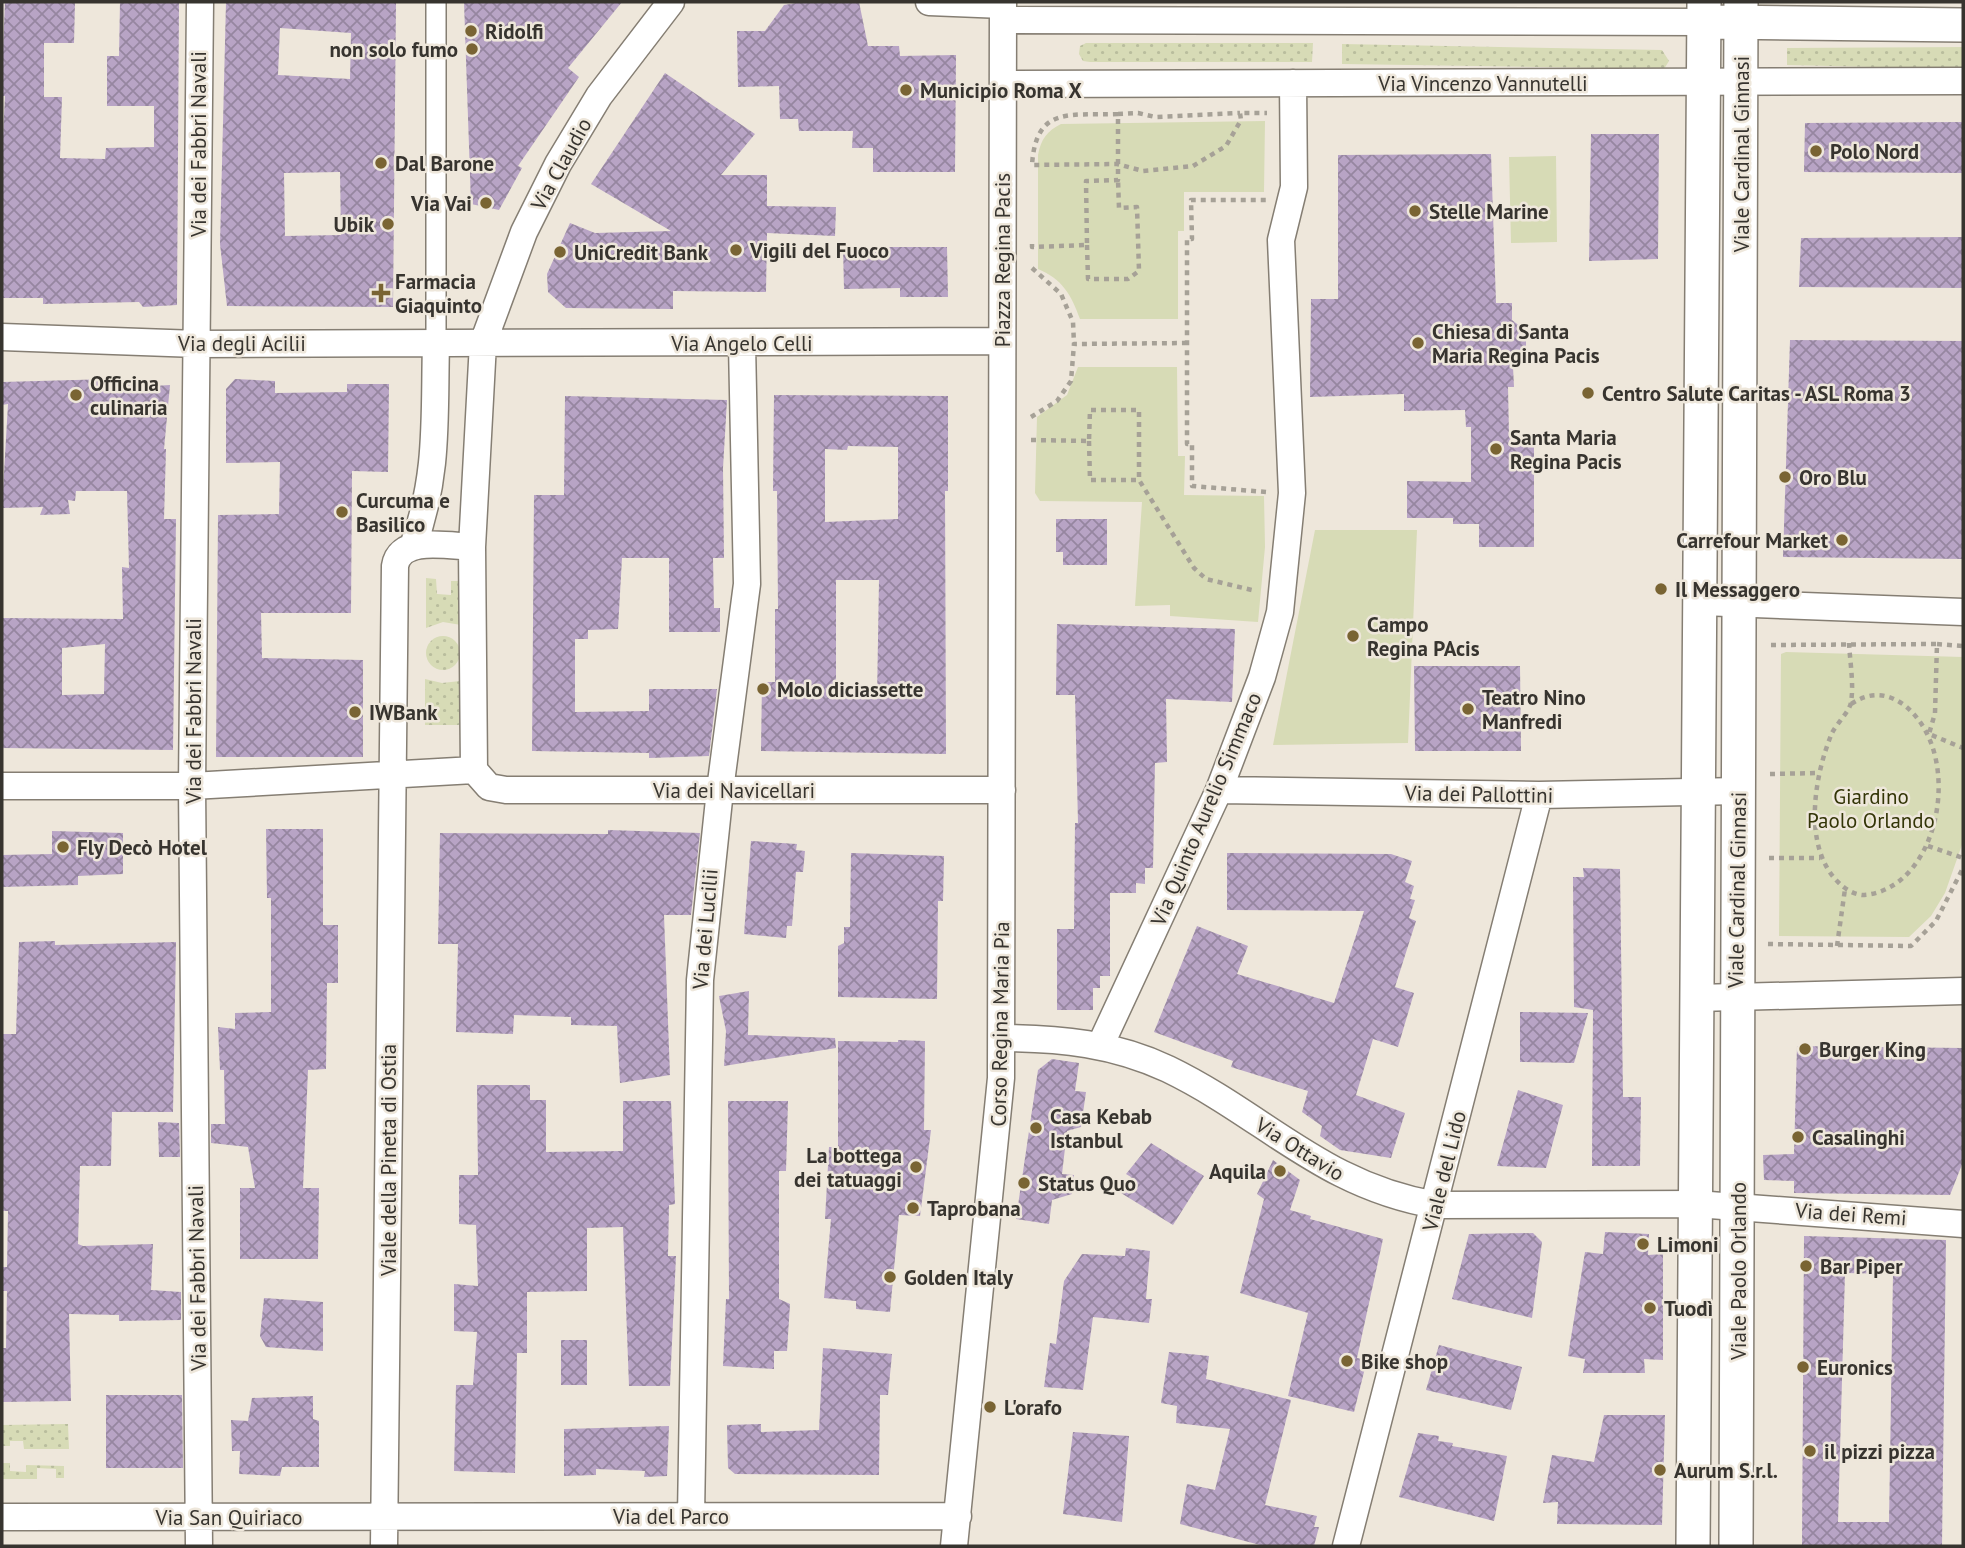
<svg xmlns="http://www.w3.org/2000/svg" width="1965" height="1548" font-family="'PT Sans',sans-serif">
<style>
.grass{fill:url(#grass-dots)}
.green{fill:#d7dbb6}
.building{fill:url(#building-cross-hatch);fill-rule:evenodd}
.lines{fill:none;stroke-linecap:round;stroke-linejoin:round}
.pedestrian-casing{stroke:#857e73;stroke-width:22}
.minor-casing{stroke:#857e73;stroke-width:29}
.tertiary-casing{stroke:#857e73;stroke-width:36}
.path{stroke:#a6a197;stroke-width:4.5;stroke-dasharray:5 5;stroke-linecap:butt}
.pedestrian{stroke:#fff;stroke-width:19}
.minor{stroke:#fff;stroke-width:26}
.tertiary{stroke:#fff;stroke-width:33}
.poi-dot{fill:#796433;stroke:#eee7db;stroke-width:2.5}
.labels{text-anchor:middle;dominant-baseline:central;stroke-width:5;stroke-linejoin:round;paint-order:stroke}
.poi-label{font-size:21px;font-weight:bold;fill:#37342f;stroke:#eee7db;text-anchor:start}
.street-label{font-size:21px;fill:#37342f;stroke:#eee7db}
.park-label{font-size:21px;fill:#333507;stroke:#eee7db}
</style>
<defs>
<pattern id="grass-dots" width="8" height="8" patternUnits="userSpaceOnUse" patternTransform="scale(1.75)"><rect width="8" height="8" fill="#d7dbb6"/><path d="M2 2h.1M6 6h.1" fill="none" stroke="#b9bd9d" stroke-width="1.8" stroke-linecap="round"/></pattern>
<pattern id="building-cross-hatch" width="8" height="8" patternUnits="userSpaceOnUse" patternTransform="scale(1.75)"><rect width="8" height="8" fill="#b8a4c5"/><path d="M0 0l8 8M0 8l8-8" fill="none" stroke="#9686a0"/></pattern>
</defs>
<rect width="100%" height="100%" fill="#eee7db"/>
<!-- grass -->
<path class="grass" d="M1086,43H1313L1312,62H1090L1083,61L1079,54L1080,46Z
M1342,44L1662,50L1669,61L1664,69L1342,64Z
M1963,47V69L1787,65V48Z
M426,578L436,579L437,594L451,595V581H461V625L443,622L426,628Z
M426 653a17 17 0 1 1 34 0a17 17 0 1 1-34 0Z
M425,679L442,683L460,681L459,725H425Z
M68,1424L69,1449H24L23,1441H10V1446H2V1425Z
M2,1463H10V1471L26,1472V1465L64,1466V1478H56V1469L37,1468V1479H2Z"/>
<!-- green -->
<path class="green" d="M1265,121L1264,192H1184V231H1178V319H1080C1071,294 1062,279 1038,269V155C1041,139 1047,131 1061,124Z
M1556,156L1557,242L1511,243L1509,157Z
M1078,367H1177L1178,456H1185L1184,495L1264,496L1265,547L1258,622L1170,616V605L1135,606L1142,502L1040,501L1035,493L1037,417L1067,395Z
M1315,530H1417L1408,743L1273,745Z
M1786,652L1963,657V842L1945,893L1931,916L1909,937L1779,936L1781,654Z"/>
<!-- building -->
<path class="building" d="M5,2H75L74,43H44V97H62L60,158L105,159L106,148L154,147V106H107V56H119L120,2H179L177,305L143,307L139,302L43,304V298H2V156L5,96H2V73Z
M226,2H396L393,307L227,306L220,244ZM280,28L351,33L350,79L278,75ZM340,172L341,235L285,236L284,173Z
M464,2H622L568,68L579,77L518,166L522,168L499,210L471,204Z
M802,2H859L868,46H899L900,56L956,55L955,172H873V148H852L853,131H799L798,119H780L779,86L738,87L737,31H765L784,5Z
M665,73L755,134L721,175H767V206L836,207L835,236L767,233L766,292L673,291V309L566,308L548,292L547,274L570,223L595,233L671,231L591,184Z
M1963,122V173L1804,172L1805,123Z
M1591,134H1659L1658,259L1589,261Z
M1491,154L1496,303H1512V320L1526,331V355L1513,367L1514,387H1508L1509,435H1534V547H1479V524H1453V518H1407V481L1471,482V427H1466L1465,410L1404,411V394L1310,397L1311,299H1338V155Z
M1963,237V288L1799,287L1801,238Z
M843,247H947L948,297H900V288L844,289Z
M1790,340L1963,341V559L1783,557Z
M111,379L153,380V386L170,385L164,449H166L164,519H176L173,750L2,748V618L123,619L122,567L129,568L127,491H76L75,501L68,500L70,514L40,515L43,507L2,508L8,404L2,405V382ZM105,644L104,694L62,695V648Z
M235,379L275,381V393L347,392V384H389L388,472L352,471L351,613H261L262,658L363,660V757H216L218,515L279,514L280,462L226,463V389Z
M774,395L948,396V491H945L946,754L761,751L762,682H775V609H778L777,491H773ZM848,446L898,447V519L825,522V449L847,450ZM836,580H879L877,698L836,697Z
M565,396L727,400L723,468L724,558H713L714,608H720V632H669V558H622L618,629L588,630V639H575V712L649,711V689H717L709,756L649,758V753L532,751L534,495H564Z
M1056,519H1107V565H1063V552H1056Z
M1057,624L1235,629L1232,702L1166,699L1167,762L1155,763L1153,868H1145V884L1136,883V893H1110V976H1100V988H1093V1010H1057V929H1074L1075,823H1078L1075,695H1056Z
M1414,666H1520L1521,751H1415Z
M266,829H323V925H338V983H327L326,1069L308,1070L303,1188H319L318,1259H240V1188H255L248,1147L211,1143V1124H225L224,1070H220L218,1027L235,1029V1013L271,1012V898H267Z
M608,830L700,833L691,915H664L670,1075L620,1083L617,1026L571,1025V1017L514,1015L513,1034L456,1032L458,944H438L440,833L608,834Z
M52,831L123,833V874L78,876V885L2,887V855L52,854Z
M751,841L797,844L796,850L805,851L803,872H796L792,926H787L786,938L744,934Z
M851,853L944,856L943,901H938L937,999L838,997V946L844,943V927H850Z
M1227,853L1391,854L1412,861L1405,882L1414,886L1410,899L1415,900L1409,918L1416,921L1395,987L1414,993L1398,1047L1373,1039L1356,1095L1405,1113L1391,1158L1340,1150L1320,1136L1322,1126L1302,1112L1308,1091L1231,1067L1233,1061L1154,1032L1197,926L1248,946L1237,974L1334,1003L1364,911L1227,910Z
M1583,868L1620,869L1623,1097H1641L1640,1166H1592L1593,1010L1574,1007L1573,877H1584Z
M55,941V945L176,942L173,1112H112L111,1166H80L78,1244L83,1246L153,1244L151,1290L181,1292V1320L119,1321V1315L69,1314L71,1401L2,1402V1348H6L7,1291H2V1267H7L8,1211H2V1034H16L19,942Z
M749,991L748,1035L835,1038L836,1048L724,1066L726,1031L719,996Z
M1520,1012L1588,1013L1574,1063L1520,1062Z
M898,1040L925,1041L924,1130H931L920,1216L899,1215L890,1312L856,1309V1301L824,1298L831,1219H825L829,1147H838V1041L898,1042Z
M1797,1046L1963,1048V1162L1950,1195L1794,1193V1181L1764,1180L1763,1155L1794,1154Z
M1052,1059L1079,1063L1075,1091L1086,1092L1081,1127L1067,1131L1062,1174L1074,1175L1072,1194L1052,1200L1049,1224L1016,1219L1038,1070Z
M477,1085H530V1100H546V1152L623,1151V1101H671L675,1204L669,1205L668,1256H676L670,1386H629L623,1227L587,1228V1291L527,1292V1353H517L515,1473L454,1471L456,1385H473L477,1332L454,1331V1284L478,1286L476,1225L459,1224V1175H478Z
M1518,1090L1563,1105L1546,1168L1497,1166Z
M728,1101H788L786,1171H779V1299L790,1304L787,1351H774V1369L723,1366L726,1299H729Z
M158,1122L179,1123L180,1157H159Z
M1151,1143L1204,1176L1173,1225L1121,1193L1131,1177L1126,1174Z
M1273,1160L1300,1180L1290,1210L1311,1216L1310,1219L1383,1239L1357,1358L1367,1360L1354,1412L1288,1396L1308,1313L1240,1293L1264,1199L1257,1194Z
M1605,1232L1649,1234L1648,1255L1663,1254V1360L1644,1359L1645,1373H1583L1585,1359L1568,1356L1585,1252L1603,1254Z
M1533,1233L1542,1242L1532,1318L1452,1299L1469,1234Z
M1804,1236L1946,1240L1942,1546H1802ZM1845,1273L1893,1274L1889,1522H1838Z
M1126,1248L1150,1251L1146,1299H1152L1149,1323L1093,1317L1083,1390L1044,1387L1050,1343L1056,1344L1064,1281L1082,1254L1125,1256Z
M264,1298L323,1302V1351L266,1347L260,1336Z
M561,1340H587V1385H561Z
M1439,1345L1522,1367L1511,1410L1426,1390Z
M823,1348L892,1354L888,1395H880L879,1475L735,1474L728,1468L727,1425L761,1424V1432L819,1430Z
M1169,1352L1209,1356L1206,1379L1291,1400L1265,1505L1317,1516L1314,1527H1319L1314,1546H1264L1180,1524L1187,1484L1215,1490L1230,1429L1176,1423L1177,1406L1161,1403Z
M106,1395H182L183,1468H106Z
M313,1396V1419L319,1421V1467H282L280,1476L239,1474L240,1451H232L231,1420L248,1421L252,1398Z
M1604,1415H1665L1662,1525L1557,1524L1558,1502L1543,1503L1552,1455L1594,1462Z
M669,1426L667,1476L644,1477L645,1471L596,1469V1475L564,1476V1429Z
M1073,1432L1129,1436L1122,1522L1063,1514Z
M1418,1433L1439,1436L1438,1441L1453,1443L1452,1446L1507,1456L1494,1521L1399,1497Z"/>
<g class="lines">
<defs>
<path id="pedestrian" d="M436,343V2"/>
<path id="minor" d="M929,2L1003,5
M1003,20L1704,22
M1003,84L1963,81
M2,337L197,344L1001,341
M413,546C439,475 434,417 436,343
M1702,602L1963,612
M474,770L489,787L506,790H1002
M2,786H192L474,770L472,547L483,343L524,232L558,164L599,96L671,2
M1219,790L1539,795L1739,791
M1698,998L1963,991
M1002,1038C1060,1038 1115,1044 1168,1069C1265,1116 1323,1186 1436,1205L1696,1204L1963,1224
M1100,1046L1219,790L1262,677L1280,612L1292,493L1281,240L1294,187L1293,83
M691,1516L700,980L720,790L747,584L742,344
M2,1517L958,1516
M199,1546L192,786L200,2
M384,1546L395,566C400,535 449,546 472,547
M954,1546L1001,1078L1003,2
M1346,1546L1539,795"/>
<path id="tertiary" d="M1720,22L1963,25
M1693,1546L1704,2
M1736,1546L1741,2"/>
</defs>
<!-- pedestrian casing -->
<use href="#pedestrian" class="pedestrian-casing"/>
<!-- minor casing -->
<use href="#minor" class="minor-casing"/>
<!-- tertiary casing -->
<use href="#tertiary" class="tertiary-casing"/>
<!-- path -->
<path class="path" d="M1118,114L1138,113L1155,117L1240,113
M1032,244V247L1087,245L1086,181L1118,180V114C1070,116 1036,105 1032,165L1117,164L1143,171L1193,166L1226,146L1241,120L1240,113H1267
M1087,245L1088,279H1128L1139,271L1137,207L1119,208L1118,180
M1032,268L1061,294L1073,322L1074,344
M1031,417L1057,401L1071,381L1074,344L1187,343
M1031,440L1089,441L1090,410H1139V480L1194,568L1206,579L1256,591
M1089,441L1090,480H1139
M1266,492L1192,486V444H1187V239H1192L1191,200H1266
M1849,643C1850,662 1854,684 1851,702C1850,711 1837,723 1832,733C1814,776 1802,848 1839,883C1845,889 1853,894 1862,895C1877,895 1894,887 1905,876C1947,836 1953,743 1904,705C1886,692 1869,692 1851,704
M1937,644L1963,646
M1771,645L1937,644L1935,713L1929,734L1963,748
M1770,774L1820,773
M1928,846L1963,858
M1769,858H1820
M1768,944L1911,946L1936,921L1963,868
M1837,946L1845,889"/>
<!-- pedestrian -->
<use href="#pedestrian" class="pedestrian"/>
<!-- minor -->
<use href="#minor" class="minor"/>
<!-- tertiary -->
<use href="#tertiary" class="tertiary"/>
</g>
<!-- markers -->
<g class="poi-dot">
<circle cx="471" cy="31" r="7"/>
<circle cx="472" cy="49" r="7"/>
<circle cx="906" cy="90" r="7"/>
<circle cx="1816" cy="151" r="7"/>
<circle cx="381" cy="163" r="7"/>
<circle cx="486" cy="203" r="7"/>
<circle cx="1415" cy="211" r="7"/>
<circle cx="388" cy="224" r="7"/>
<circle cx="736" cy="250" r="7"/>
<circle cx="560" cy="252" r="7"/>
<path d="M377.5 282.5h7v7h7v7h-7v7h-7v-7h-7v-7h7z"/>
<circle cx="1418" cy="343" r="7"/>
<circle cx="1588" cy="393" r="7"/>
<circle cx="76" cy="395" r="7"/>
<circle cx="1496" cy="449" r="7"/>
<circle cx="1785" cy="477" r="7"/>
<circle cx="342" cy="512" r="7"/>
<circle cx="1842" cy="540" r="7"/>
<circle cx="1661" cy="589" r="7"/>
<circle cx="1353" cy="636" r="7"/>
<circle cx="763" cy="689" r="7"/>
<circle cx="1468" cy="709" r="7"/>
<circle cx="355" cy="712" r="7"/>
<circle cx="63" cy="847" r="7"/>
<circle cx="1805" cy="1049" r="7"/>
<circle cx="1036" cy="1128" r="7"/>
<circle cx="1798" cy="1137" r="7"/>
<circle cx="916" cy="1167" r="7"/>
<circle cx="1280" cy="1171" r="7"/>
<circle cx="1024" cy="1183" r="7"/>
<circle cx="913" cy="1208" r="7"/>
<circle cx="1643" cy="1244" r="7"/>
<circle cx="1806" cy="1266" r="7"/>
<circle cx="890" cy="1277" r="7"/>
<circle cx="1650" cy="1308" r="7"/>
<circle cx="1347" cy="1361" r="7"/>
<circle cx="1803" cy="1367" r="7"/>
<circle cx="990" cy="1407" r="7"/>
<circle cx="1810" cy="1451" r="7"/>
<circle cx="1660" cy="1470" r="7"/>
</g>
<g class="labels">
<!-- poi labels -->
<g class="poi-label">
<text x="485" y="31">Ridolfi</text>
<text x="458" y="49" text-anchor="end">non solo fumo</text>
<text x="920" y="90">Municipio Roma X</text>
<text x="1830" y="151">Polo Nord</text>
<text x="395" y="163">Dal Barone</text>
<text x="472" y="203" text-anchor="end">Via Vai</text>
<text x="1429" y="211">Stelle Marine</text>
<text x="374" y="224" text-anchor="end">Ubik</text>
<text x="750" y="250">Vigili del Fuoco</text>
<text x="574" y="252">UniCredit Bank</text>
<text x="395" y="281">Farmacia<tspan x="395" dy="24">Giaquinto</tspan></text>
<text x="1432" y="331">Chiesa di Santa<tspan x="1432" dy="24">Maria Regina Pacis</tspan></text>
<text x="90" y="383">Officina<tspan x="90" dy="24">culinaria</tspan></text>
<text x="1602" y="393">Centro Salute Caritas - ASL Roma 3</text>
<text x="1510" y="437">Santa Maria<tspan x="1510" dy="24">Regina Pacis</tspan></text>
<text x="1799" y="477">Oro Blu</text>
<text x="356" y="500">Curcuma e<tspan x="356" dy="24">Basilico</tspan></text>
<text x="1828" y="540" text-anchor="end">Carrefour Market</text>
<text x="1675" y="589">Il Messaggero</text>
<text x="1367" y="624">Campo<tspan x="1367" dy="24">Regina PAcis</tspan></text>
<text x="777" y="689">Molo diciassette</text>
<text x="1482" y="697">Teatro Nino<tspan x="1482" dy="24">Manfredi</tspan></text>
<text x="369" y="712">IWBank</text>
<text x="77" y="847">Fly Decò Hotel</text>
<text x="1819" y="1049">Burger King</text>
<text x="1050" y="1116">Casa Kebab<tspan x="1050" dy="24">Istanbul</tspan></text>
<text x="1812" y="1137">Casalinghi</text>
<text x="902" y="1155" text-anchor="end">La bottega<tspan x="902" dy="24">dei tatuaggi</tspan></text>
<text x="1266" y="1171" text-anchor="end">Aquila</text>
<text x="1038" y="1183">Status Quo</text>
<text x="927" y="1208">Taprobana</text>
<text x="1657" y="1244">Limoni</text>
<text x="1820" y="1266">Bar Piper</text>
<text x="904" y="1277">Golden Italy</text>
<text x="1664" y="1308">Tuodì</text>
<text x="1361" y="1361">Bike shop</text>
<text x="1817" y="1367">Euronics</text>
<text x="1004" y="1407">L'orafo</text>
<text x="1824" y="1451">il pizzi pizza</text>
<text x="1674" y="1470">Aurum S.r.l.</text>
</g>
<!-- street labels -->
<g class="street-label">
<text x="1483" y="83">Via Vincenzo Vannutelli</text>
<text transform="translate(198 144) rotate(-90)">Via dei Fabbri Navali</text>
<text transform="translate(1741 154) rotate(-90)">Viale Cardinal Ginnasi</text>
<text transform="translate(561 164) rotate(-61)">Via Claudio</text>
<text transform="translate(1002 260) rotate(-90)">Piazza Regina Pacis</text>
<text x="242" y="343">Via degli Acilii</text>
<text x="742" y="343">Via Angelo Celli</text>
<text transform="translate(193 711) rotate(-90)">Via dei Fabbri Navali</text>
<text x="734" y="790">Via dei Navicellari</text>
<text transform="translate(1479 794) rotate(1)">Via dei Pallottini</text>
<text transform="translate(1206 809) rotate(-67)">Via Quinto Aurelio Simmaco</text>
<text transform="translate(1737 890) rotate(-89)">Viale Cardinal Ginnasi</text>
<text transform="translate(705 929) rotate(-85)">Via dei Lucilii</text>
<text transform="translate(1000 1024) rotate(-89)">Corso Regina Maria Pia</text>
<text transform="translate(1300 1149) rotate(32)">Via Ottavio</text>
<text transform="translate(388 1160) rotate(-90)">Viale della Pineta di Ostia</text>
<text transform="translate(1444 1171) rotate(-76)">Viale del Lido</text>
<text transform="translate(1851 1214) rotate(4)">Via dei Remi</text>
<text transform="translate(1738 1271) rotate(-90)">Viale Paolo Orlando</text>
<text transform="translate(197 1278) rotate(-91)">Via dei Fabbri Navali</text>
<text x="671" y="1516">Via del Parco</text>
<text x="229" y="1517">Via San Quiriaco</text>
</g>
<!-- park labels -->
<g class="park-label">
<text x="1871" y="796">Giardino<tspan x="1871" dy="24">Paolo Orlando</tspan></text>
</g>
</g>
<!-- border -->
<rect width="1965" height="1548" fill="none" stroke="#37342f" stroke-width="7"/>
</svg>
